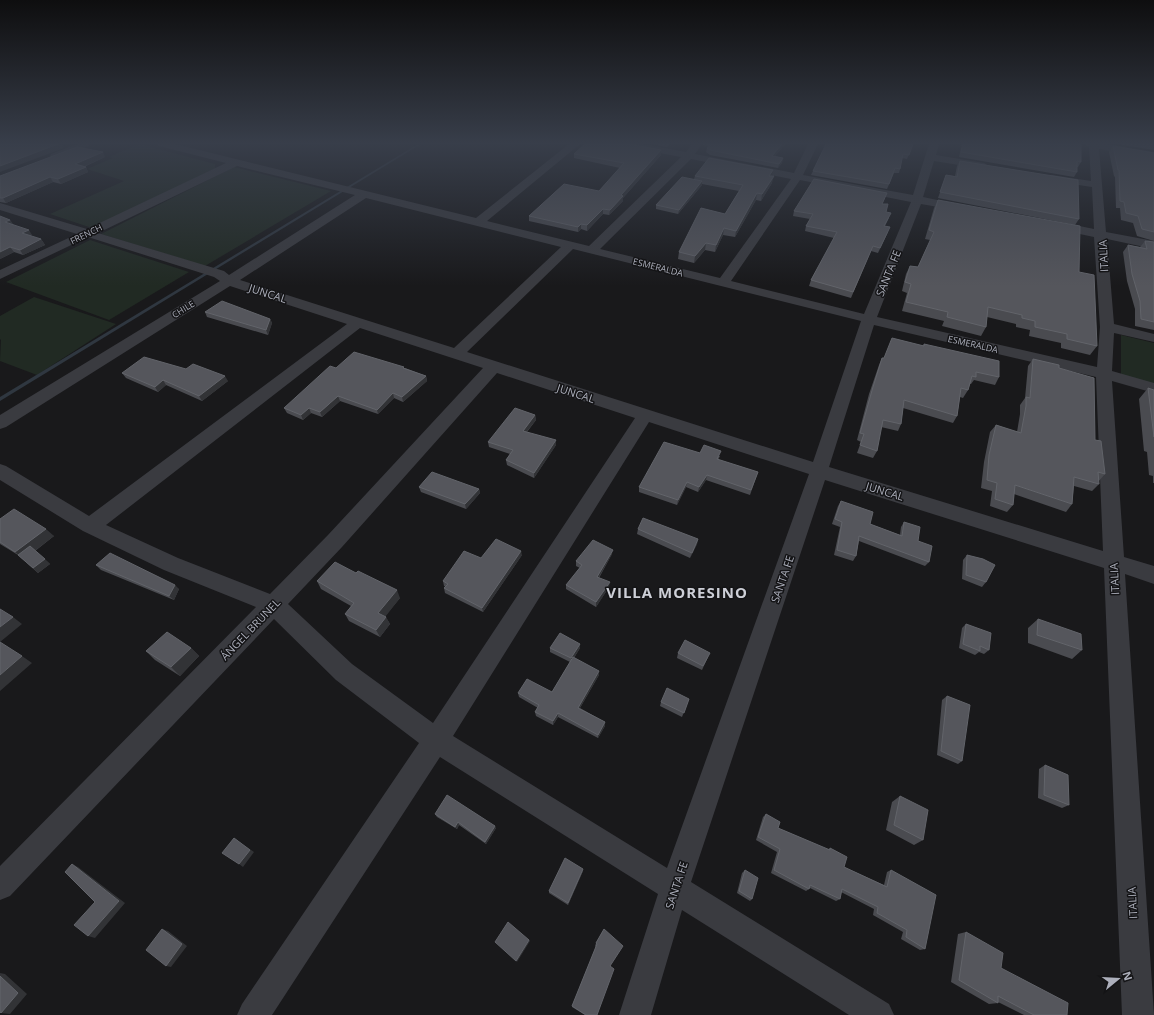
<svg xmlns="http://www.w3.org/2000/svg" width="1154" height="1015" font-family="'Open Sans',sans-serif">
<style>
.green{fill:#212a23}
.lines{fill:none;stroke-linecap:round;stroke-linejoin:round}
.stream{fill:#2f3740;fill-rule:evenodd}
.minor{fill:#3a3b40;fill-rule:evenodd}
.wall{fill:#4a4b50}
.shaded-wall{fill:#323336}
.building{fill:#55565c;stroke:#62646a}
.labels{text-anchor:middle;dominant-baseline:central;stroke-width:3;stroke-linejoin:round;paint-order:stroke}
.far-street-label{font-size:9px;fill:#acafbb;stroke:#141416}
.street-label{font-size:11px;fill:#acafbb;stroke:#141416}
.district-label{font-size:15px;font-weight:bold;letter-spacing:1px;fill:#cdcfd7;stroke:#141416}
</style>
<rect width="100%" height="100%" fill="#19191b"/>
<!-- green -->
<path class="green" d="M139,144L215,164V169L92,228L50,214L124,181L87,169L113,158L109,157Z
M234,167L331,191L205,266L101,234Z
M90,240L189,272L109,320L6,282Z
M34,297L116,324L37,375L0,361L1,340L0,339V316Z
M1121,335L1154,343V384L1121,376Z"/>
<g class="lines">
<!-- stream -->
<path class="stream" d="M418,144H421L0,401V397Z"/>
<!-- minor -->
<path class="minor" d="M77,144H91L89,146L59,158H51L50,156L51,154Z
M157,144H175L476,218L569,144H580L487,221L589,246L681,157L627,147L622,144H643L686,152L692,144H702L695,154L794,173L808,144H818L803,175L913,195L929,144H939L936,155L984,163L989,166L984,169L934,161L923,197L961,205L965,206L967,208L965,210L961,211L921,204L877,317L1097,367L1100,327L1094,237L1051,228L1049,225L1051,222L1055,221L1094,229L1092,187L1052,181L1047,178L1052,175L1091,181L1089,147L1083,144H1107L1154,152V158L1099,149L1106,232L1154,241V249L1107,239L1114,324L1154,334V342L1114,333L1112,371L1154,383V393L1112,381L1124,557L1154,566V584L1125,574L1154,1015H1122L1104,568L825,480L691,882L889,1004L894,1015H849L682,910L651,1015H619L658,894L440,757L272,1015H237L242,1004L419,743L336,680L274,619L10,896L0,900V866L256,607L164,570L83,531L0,480V464L6,466L89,516L347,324L230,286L6,427L0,429V415L220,281L214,277L88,237L0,279V270L77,234L0,210V203L87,229L226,163L159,146ZM691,159L791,179L720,278L600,249ZM237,166L355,195L229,275L224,271L98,233ZM800,180L911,202L864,314L731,281ZM366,198L561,247L454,348L240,280ZM573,249L861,321L813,462L467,352ZM874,325L1096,377L1103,551L829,467ZM360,328L483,368L328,535L270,594L178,558L106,525ZM497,373L635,418L433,723L352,664L288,604L342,547ZM649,422L809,474L667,868L453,736Z"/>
</g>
<!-- wall -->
<path class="wall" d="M652,144H670L667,147Z
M703,144H785L775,156L783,158L782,163L778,168L710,155L706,152L707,148L708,146L703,145Z
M913,144L907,159L902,158L900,169L899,173H894L887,189L811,175L813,171Z
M962,144L1081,162L1078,167H1077V172L1074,177L959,157L961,148Z
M1117,144H1154V150Z
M1113,146L1154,153V241L1137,236L1133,223L1121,220L1120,208H1116L1115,177L1114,176L1109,152Z
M661,150V155L623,198V201L609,215L603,214L587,231L581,229L578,232L529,221V216L599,191L620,168L574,158V154Z
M105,157L84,167H86L88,172L61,184L53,182L6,203L0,202V176Z
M960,161L1079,219L1075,225L938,198L946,175L955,176L957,166Z
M695,176H772V183L761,201L756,200L735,237L723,235L715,252L705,250L694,263L678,259L679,252L725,214L739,191L702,184V185L678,214L656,209V205L694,179Z
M885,198L882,204L889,218L885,226L888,232L878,253L871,251L851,298L809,286L811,280L834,238L805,231L806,226L810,219L793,216L794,211Z
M938,200L1079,272L1097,346L1090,355L1061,348V343L1029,336L1030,330L1016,327V324L987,317L986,327L981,336L942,326L944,321L902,311L907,293L902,291L906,274L910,266L918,267L930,240L925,239L934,208Z
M10,220L13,225L32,235L30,236L41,239L45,245L23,255L14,252L0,259Z
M1145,241L1154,242V330L1135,326V309L1127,281L1123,252L1128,245L1140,247Z
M205,312L270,319L272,323L268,335L207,317Z
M924,344L999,377L995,385L974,380L971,384H970L968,390L963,398L960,397L957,416L953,423L903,408L901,424L898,431L881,427L877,451L873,458L857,453L861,442L857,440L869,394L879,365L882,358H884L923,346Z
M1033,359L1059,368L1095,440L1105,474L1098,482L1099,484L1092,491L1074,486L1072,504L1066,512L1014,494L1013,505L1007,512L990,506L992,491L981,488L984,462L990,432L996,425L1017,432L1020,414V405L1025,398L1028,366Z
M336,368H405L426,376L427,381L403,402L394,398L378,414L340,401L322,417L311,413L303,420L287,413L284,408Z
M186,369L228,381L202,401L166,385L158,392L126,378L122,373Z
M1148,388L1154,390V483H1153V476L1149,475L1147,452L1144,451L1139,399Z
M535,415L536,420L527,432L556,445L534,478L507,465L506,460L510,454L489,447L488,442Z
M700,453L720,456L718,460L758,472L750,495L706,480L698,492L686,487L677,505L639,492V487Z
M419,487L479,489L480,493L466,509L421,492Z
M841,501L870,524L900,535L901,527L904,522L918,541L929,562L925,566L859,541L856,556L853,561L834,555L840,527L832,524L838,506Z
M0,519L54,536L35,551L50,564L38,573L18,555L0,544Z
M638,529L698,539L697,544L690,558L637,534Z
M612,554L599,578L609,587L596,607L566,589V585L580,568L576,566V561Z
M522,555L483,612L445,593L444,588L445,586H444L443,581L481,558Z
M967,555L986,582L982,587L962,579L963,560Z
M96,565L179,589L174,600L101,570Z
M317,581L400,598L385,616L390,624L380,637L349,621L345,614L351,606L321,589Z
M1038,619L1082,650L1072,659L1028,643V628Z
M966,624L989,650L984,654L979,652L975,655L959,648L962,628Z
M191,648L199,656L180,676L155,660L146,651Z
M550,648H580L574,658L599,675L580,708L605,722V726L598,738L558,717L553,725L536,716L535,712L538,708L519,697L518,693L552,692L570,662L550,652Z
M678,653L708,657L702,670L677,658Z
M947,696L962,761L958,764L937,755L942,700Z
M689,699L682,717L660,706L661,702Z
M1045,765L1069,805L1062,808L1038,798L1039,769Z
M900,796L923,840L914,845L886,830L892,802Z
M435,814L496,828L486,844L459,825L457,829L437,817Z
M766,814L778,828L828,850L830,848L844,867L884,885L887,872L891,870L925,949L920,950L901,939L903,932L873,915L874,909L841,892L840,899L836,901L810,888L809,889L806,891L771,873L777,852L756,840L763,817Z
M583,869V871L568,905L549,893V891Z
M745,870L752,899L750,901L737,893L742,873Z
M604,929L610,966L597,1015H585L572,1007V1006L596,947L595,946L596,943Z
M966,932L1001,968L1067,1015H1024L998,1002V1003L989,1004L951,982L958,934Z"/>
<!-- shaded-wall -->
<path class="shaded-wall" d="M56,144H62L64,148L0,172V166Z
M782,144H785L771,161L772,156Z
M661,150V155L623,198V201L609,215L610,210L621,195Z
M103,152L105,157L78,169L75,164Z
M783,158L782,163L778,168L779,164Z
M86,167L88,172L61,184L58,179Z
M773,170L772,177L769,176Z
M774,176L772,183L761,201L762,194Z
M50,177L53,182L6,203L3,198Z
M702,181V185L678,214L679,210Z
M757,193L756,200L735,237L736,231Z
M603,209V214L587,231V225Z
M10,220L14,225L5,222Z
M581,224V229L578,232V227Z
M890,227L888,232L878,253L880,248Z
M724,228L723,235L715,252L716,245Z
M29,230L32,235L25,238L22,233Z
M41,239L45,245L23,255L20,250Z
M706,243L705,250L694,263L695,256Z
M10,247L14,252L0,259V252Z
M270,319L272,323L268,335L266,330Z
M225,376L228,381L202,401L199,396Z
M426,376L427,381L403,402L402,397Z
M163,380L166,385L158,392L155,387Z
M393,393L394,398L378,414L377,410Z
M338,396L340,401L322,417L320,412Z
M309,408L311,413L303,420L301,415Z
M535,415L536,420L524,435L523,431Z
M556,440V445L534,478V473Z
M707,475L706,480L698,492L699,487Z
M687,482L686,487L677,505L678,500Z
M479,489L480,493L466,509L465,504Z
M46,529L54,536L24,559L15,552Z
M698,539L697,544L690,558L692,553Z
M613,550L612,554L596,582L597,577Z
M521,551L522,555L483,612L482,608Z
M45,559L50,564L38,573L33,568Z
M610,582L609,587L596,607V602Z
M175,585L179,589L174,600L169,596Z
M397,590L400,598L382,621L378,613Z
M13,617L22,624L0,642V627Z
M386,617L390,624L380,637L376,630Z
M580,644V648L571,662V658Z
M191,648L199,656L180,676L171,667Z
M22,656L32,663L0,691V675Z
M599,671V675L578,711V708Z
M558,713V717L553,725V721Z
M605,722V726L598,738V735Z
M458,822L459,825L457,829L455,827Z
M495,826L496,828L486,844L485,842Z
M234,838L254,852L243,867L239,864Z
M72,864L78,867L125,903L95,938L88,936L119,901Z
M583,869V871L568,905V903Z
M162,929L168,931L187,946L171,967L166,966Z
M529,940L530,941L517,962L516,961Z
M0,973L5,974L27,994L10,1014L1,1013Z"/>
<!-- building -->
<path class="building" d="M0,144H58L0,166Z
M585,144H629L661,150L621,195L623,196L610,210L603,209L587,225L581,224L578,227L529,216L564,184L599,191L624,163L574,154Z
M710,144H782L772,156L783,158L779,164L710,150L707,148Z
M826,144H913L909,155L903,154L900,169L895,168L889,184L813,171Z
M963,144H1081V162L1077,161V172L961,152Z
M1113,146L1154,153V232L1142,229L1138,216L1126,213L1124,202L1120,201L1119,170H1118Z
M77,147L103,152L75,164L86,167L58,179L50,177L3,198H0V176Z
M709,158L773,170L769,176H774L762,194L757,193L736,231L724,228L716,245L706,243L695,256L679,252L701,208L725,214L743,185L695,176Z
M960,161L1078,180L1079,219L940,192L946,175L957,177Z
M682,177L702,181L679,210L656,205Z
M814,179L887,193L882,204H888L886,212L891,213L884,226L890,227L880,248L873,246L853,292L811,280L837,232L806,226L813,214L794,211Z
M938,200L1080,226L1079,272L1094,275L1097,346L1067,339V334L1035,327V321L1022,318V315L988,307L986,327L947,317L948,312L906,302L911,284L905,282L910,266L918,267L934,232L929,230Z
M0,216L10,220L5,222L29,230L22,233L41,239L20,250L10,247L0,252Z
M1145,241L1154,242V322L1141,319L1140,301L1132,274L1128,245L1147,249Z
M222,301L270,319L266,330L205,312Z
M892,338L924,346V344L999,361V377L976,372V377L972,376L968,390L961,388L957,416L904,400L901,424L883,420L877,451L860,445L864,434L860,433L873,387L882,358H884Z
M354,352L404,367L403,368L426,376L402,397L393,393L377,410L338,396L320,412L309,408L301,415L284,408L330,366L336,368Z
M144,357L186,369L193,364L225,376L199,396L163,380L155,387L122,373Z
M1033,359L1059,365V368L1094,378L1095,440L1101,441L1105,474L1098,472L1099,484L1074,477L1072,504L1015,485L1013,505L995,499L997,483L987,480L989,455L996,425L1021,433L1026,406V397L1030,398Z
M1148,388L1154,390V437Z
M515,408L535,415L523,431L556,440L534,473L506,460L513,450L488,442Z
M664,442L700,453L704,445L721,451L717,459L758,472L751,490L707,475L699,487L687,482L678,500L639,487Z
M432,472L479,489L465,504L419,487Z
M841,501L873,512L870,524L902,536L904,522L920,527L918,541L932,546L929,562L859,536L856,556L837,550L842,522L835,519Z
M14,509L46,529L15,552L0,542V519Z
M643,518L698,539L692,553L638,529Z
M496,539L521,551L482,608L444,588L448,584L443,581L464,551L481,558Z
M593,540L613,550L597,577L610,582L596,602L566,585L582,565L576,561Z
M30,546L45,559L33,568L18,555Z
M110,553L175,585L169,596L96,565Z
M967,555L983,559L995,565L986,582L966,575Z
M335,562L356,573L358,571L397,590L378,613L386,617L376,630L345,614L354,603L317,581Z
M0,609L13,617L0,627Z
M1038,619L1081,634L1082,650L1037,635Z
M966,624L991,633L989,650L980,646V651L963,644Z
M167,632L191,648L171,667L146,651Z
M560,633L580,644L571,658L550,648Z
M685,640L710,653L703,666L678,653Z
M0,642L22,656L0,675Z
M573,657L599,671L578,708L605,722L598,735L558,713L553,721L535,712L539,705L518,693L527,679L552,692Z
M667,688L689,699L684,713L661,702Z
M947,696L970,705L962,761L941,751Z
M1045,765L1068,775L1069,805L1044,795Z
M447,795L495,826L485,842L458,822L455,827L435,814Z
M900,796L928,810L923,840L894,825Z
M766,814L780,822L778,828L830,850V848L847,857L844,867L887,887L891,870L936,895L925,949L906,937L907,930L877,913L878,907L842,889L840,899L810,885L809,889L774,870L780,849L758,837Z
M234,838L250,850L239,864L222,853Z
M565,858L583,869L568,903L549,891Z
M72,864L119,901L88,936L74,925L95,902L65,872Z
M745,870L758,878L752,899L739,891Z
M508,922L529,940L516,961L495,942Z
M162,929L182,944L166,966L146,950Z
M604,929L623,946L610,966L614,969L597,1015H586L572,1006L597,944L596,943Z
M966,932L1003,953L1001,968L1068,1003L1067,1015H1034L998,996V1003L959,980Z
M0,976L18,993L1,1013L0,1012Z"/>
<!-- sky -->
<linearGradient id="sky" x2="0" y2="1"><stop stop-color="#0e0e0f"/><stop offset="0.5" stop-color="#383e4a"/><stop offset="1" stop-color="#383e4a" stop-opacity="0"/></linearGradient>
<rect width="1154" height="286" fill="url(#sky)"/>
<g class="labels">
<!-- far-street labels -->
<g class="far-street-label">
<text transform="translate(86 234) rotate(-26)">FRENCH</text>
<text transform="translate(658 267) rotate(14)">ESMERALDA</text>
<text transform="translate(183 309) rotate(-32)">CHILE</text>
<text transform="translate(973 344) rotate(13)">ESMERALDA</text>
</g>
<!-- street labels -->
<g class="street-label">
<text transform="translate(1103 256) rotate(-93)">ITALIA</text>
<text transform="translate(888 273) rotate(-68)">SANTA FE</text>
<text transform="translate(268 293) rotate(18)">JUNCAL</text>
<text transform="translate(576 393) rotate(18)">JUNCAL</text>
<text transform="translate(885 491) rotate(17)">JUNCAL</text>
<text transform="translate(782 579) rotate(-71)">SANTA FE</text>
<text transform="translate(1114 579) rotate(-93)">ITALIA</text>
<text transform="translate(250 629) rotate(-46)">ÁNGEL BRUNEL</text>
<text transform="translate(676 885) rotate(-72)">SANTA FE</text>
<text transform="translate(1132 903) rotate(-93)">ITALIA</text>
</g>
<!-- district labels -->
<g class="district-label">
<text x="677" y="592">VILLA MORESINO</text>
</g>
</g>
<!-- north arrow -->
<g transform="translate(1118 979) rotate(72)" stroke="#141416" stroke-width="3" paint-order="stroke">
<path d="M0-3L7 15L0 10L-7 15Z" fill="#acafbb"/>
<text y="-6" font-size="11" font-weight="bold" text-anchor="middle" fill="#acafbb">N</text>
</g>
</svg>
